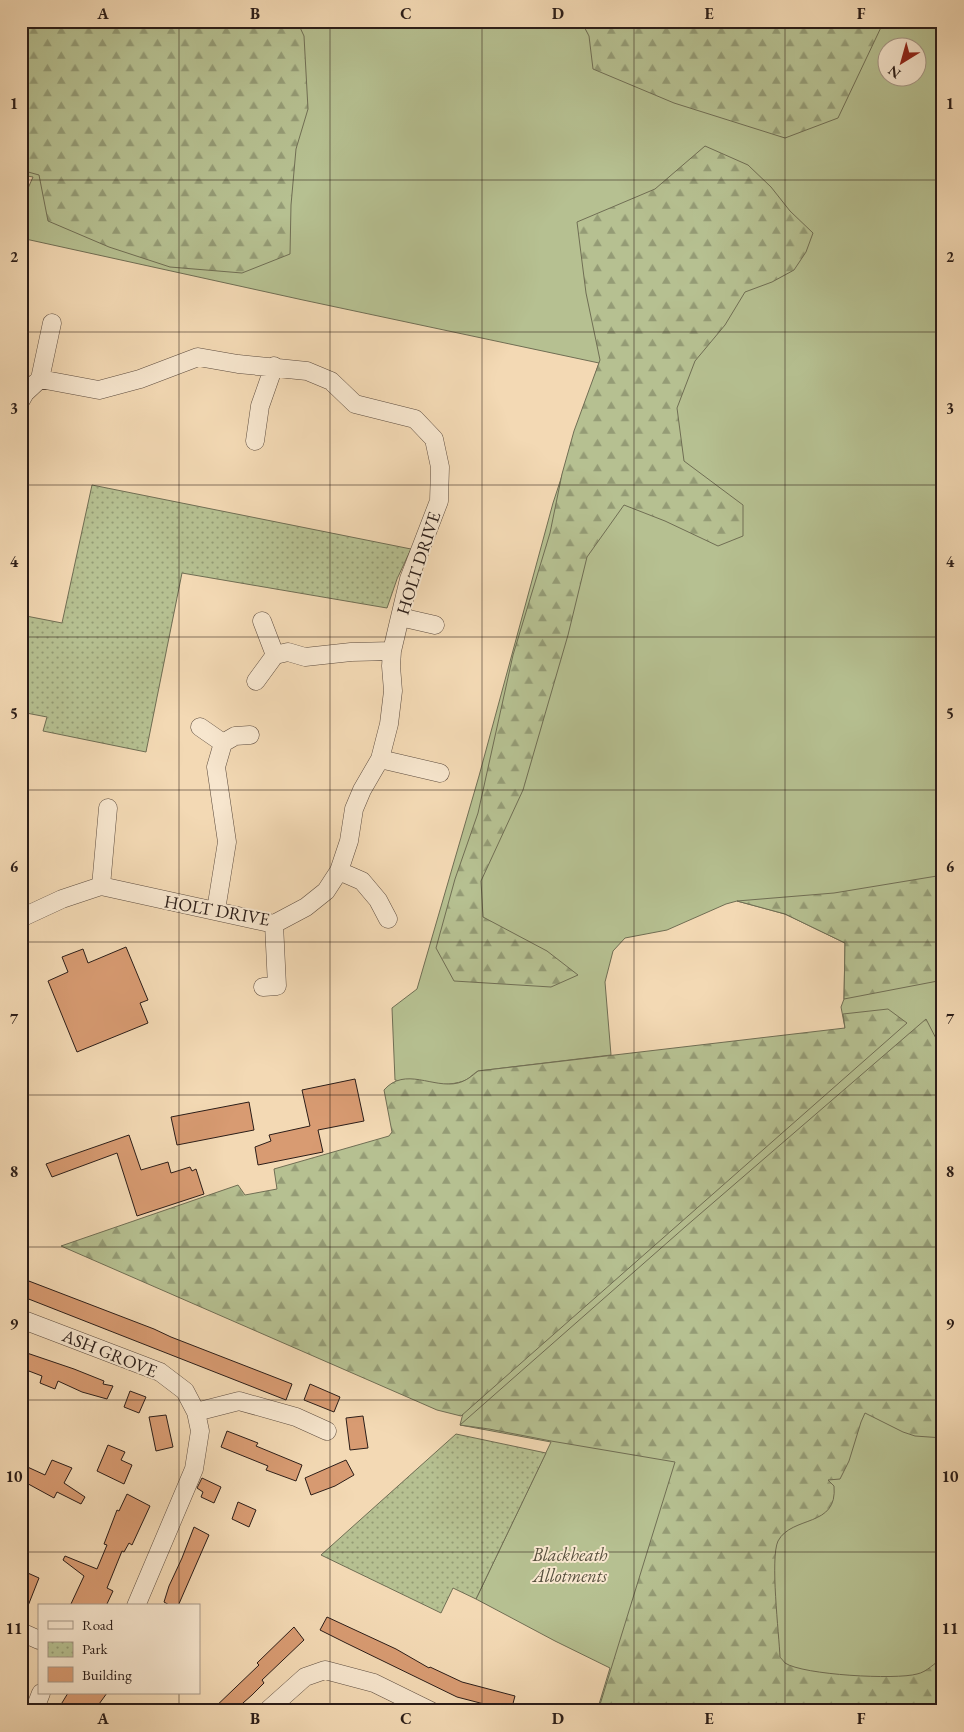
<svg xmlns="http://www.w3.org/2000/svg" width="964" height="1732" font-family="'EB Garamond',serif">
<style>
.green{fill:#b6c091;stroke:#706e54;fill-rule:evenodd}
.forest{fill:url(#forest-firs);stroke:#706e54}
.park{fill:url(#park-dots);stroke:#706e54}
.building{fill:#d89b72;stroke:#2b1d18}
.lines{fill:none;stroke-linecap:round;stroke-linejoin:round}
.street-casing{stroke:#5d4c3f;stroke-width:19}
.street{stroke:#f7e6ce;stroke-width:18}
.grid{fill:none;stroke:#2b1d18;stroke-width:1;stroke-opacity:0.55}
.labels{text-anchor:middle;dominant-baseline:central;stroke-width:4;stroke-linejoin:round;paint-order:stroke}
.street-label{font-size:18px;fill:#2b1d18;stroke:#f7e6ce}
.park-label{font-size:18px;font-style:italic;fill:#554e3c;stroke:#f7e6ce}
.neatline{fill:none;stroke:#2b1d18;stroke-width:2}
.grid-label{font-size:16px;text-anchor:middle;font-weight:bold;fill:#2b1d18}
</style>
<defs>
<pattern id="forest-firs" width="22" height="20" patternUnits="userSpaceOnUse" patternTransform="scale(1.25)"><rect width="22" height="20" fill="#b6c091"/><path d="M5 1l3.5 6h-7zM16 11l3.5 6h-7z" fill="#949b75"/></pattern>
<pattern id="park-dots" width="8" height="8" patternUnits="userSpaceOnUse" patternTransform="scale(1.25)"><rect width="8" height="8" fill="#b6c091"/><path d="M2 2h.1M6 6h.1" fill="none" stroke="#949b75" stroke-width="1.8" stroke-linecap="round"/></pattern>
</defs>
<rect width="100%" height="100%" fill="#f3d9b4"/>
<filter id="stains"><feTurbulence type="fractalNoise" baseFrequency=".004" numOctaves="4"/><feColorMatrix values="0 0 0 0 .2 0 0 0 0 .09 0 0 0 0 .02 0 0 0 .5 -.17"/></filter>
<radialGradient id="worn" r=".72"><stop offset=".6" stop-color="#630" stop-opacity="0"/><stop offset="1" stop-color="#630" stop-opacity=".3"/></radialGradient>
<!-- green -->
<path class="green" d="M21,21H943V1711H597L610,1668L555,1641L476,1599L551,1442L460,1425L470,1386L845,1028L841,1007L844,999L845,943L785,914L737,901L726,904L667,930L625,938L613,951L605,982L611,1055L478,1071C474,1073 470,1078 466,1080C448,1088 413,1084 395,1080L392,1008L417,989L479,776L553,503L599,363L303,300L21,238V204L33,177L21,175ZM886,48H916V78H886Z"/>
<!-- forest -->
<path class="forest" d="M21,21H297L304,36L308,109L296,149L291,205L290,254L242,273L170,267L109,247L48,221L39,175L21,170Z
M581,21H884L838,118L785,138L674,103L593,69L589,36Z
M705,146L748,165L771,187L790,211L813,233L806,252L794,270L772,282L745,292L725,325L695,361L677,408L684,461L743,505V536L718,546L665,521L624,505L587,557L568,635L523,790L481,881L483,917L547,951L578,975L551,987L454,981L436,948L455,879L478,813L513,655L550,533L562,474L574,431L600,360L586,293L577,222L655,189Z
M943,875V980L844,999L845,943L785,914L737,901L834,893Z
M888,1009L907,1023L461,1416L437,1410L61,1246L238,1185L245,1195L277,1189L274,1169L389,1136L392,1132L384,1090C405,1066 433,1089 458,1083C466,1081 472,1076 478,1071L845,1028L843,1014Z
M926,1019L943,1052V1438L915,1436L903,1432L865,1413L861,1422L849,1461L840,1479L828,1480L834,1486C838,1528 792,1515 778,1541C770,1558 779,1634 780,1657C781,1658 785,1663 785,1663C803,1675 896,1680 917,1674C927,1672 934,1663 943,1658V1711H598L675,1462L551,1441L489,1429L460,1425L685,1227Z"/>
<!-- park -->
<path class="park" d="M92,485L411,549L397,579L387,608L182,573L146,752L43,731L47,717L21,712V615L62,623Z
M456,1434L546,1453L476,1599L453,1588L441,1613L321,1555Z"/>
<!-- building -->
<path class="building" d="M126,947L148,1000L140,1003L148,1023L77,1052L48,981L68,972L62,957L83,949L88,963Z
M355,1079L364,1121L318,1130L323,1152L258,1165L255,1147L271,1141L269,1135L310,1126L302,1090Z
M249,1102L254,1130L177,1145L171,1117Z
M129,1135L141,1170L168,1162L171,1173L190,1167L192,1171L196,1169L204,1194L137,1216L117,1153L52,1177L46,1164Z
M21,1278L154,1329L171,1337L292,1384L286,1400L21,1296Z
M21,1351L74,1369L104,1381L103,1384L113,1386L107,1399L82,1392L58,1381L55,1389L40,1383L42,1376L21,1368Z
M310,1384L340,1397L334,1412L304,1400Z
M130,1391L146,1397L139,1413L124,1407Z
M166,1415L173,1447L156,1451L149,1417Z
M363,1416L368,1448L350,1450L346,1418Z
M227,1431L258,1443L256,1446L302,1465L296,1481L266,1470L268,1466L221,1447Z
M108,1445L125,1452L121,1460L132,1465L124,1484L97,1471Z
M52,1460L72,1468L64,1483L85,1497L81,1504L57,1492L54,1498L21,1480V1464L45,1475Z
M346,1460L354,1475L335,1486L311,1495L305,1478Z
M202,1478L221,1487L214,1503L201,1497L203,1492L197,1488Z
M127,1494L150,1506L132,1545L129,1543L124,1552L122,1551L107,1588L113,1591L106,1606H70L84,1576L63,1560L65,1556L97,1569L107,1545L104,1544L117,1510L119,1511Z
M238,1502L256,1510L249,1527L232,1519Z
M194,1527L209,1535L178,1606H171L164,1602L169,1586L182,1558Z
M21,1570L39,1578L22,1621H21Z
M327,1617L396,1649L429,1668L430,1667L462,1682L515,1696L511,1711L457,1697L346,1643L320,1630Z
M294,1627L304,1640L262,1680L264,1683L252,1695L234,1711H211L259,1665L257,1663Z
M68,1693H107L94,1711H57Z"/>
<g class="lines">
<defs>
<path id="street" d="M40,379L52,323
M21,400L25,393L40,379L99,390L140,379L198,357L238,364L307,371L331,381L355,404L415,419L434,439L440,467L439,501L409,579L400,617L392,651L391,666L393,691L389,724L380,759L362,790L354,809L349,841L339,871L326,891L306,907L274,924L101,886L62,899L21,918
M255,441L260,406L274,366
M400,617L435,625
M262,621L275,655
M256,681L275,655L288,652L305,657L351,652L392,651
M200,727L223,743L216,767L227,842L216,910
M223,743L235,736L250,735
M380,759L440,773
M339,871L362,881L378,900L388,919
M101,886L108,808
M263,987L277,986L274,924
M21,1319L160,1372L185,1391L196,1412L239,1401L296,1417L327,1431
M136,1606L194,1469L200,1431L196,1412
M21,1632L39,1640
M34,1711L41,1693
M267,1711L305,1677L325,1670L374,1683L431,1711"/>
</defs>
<!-- street casing -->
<use href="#street" class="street-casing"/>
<!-- street -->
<use href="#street" class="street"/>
</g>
<!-- grid -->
<path class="grid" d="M179,21V1606M330,21V1711M482,21V1711M634,21V1711M785,21V1711M21,180H943M21,332H943M21,485H943M21,637H943M21,790H943M21,942H943M21,1095H943M21,1247H943M21,1400H943M21,1552H943M179,1693V1711"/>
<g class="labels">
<!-- street labels -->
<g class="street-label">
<text transform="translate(418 563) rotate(-72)">HOLT DRIVE</text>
<text transform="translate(217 910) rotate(10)">HOLT DRIVE</text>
<text transform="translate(110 1353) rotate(22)">ASH GROVE</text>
</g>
<!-- park labels -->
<g class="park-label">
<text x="570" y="1554">Blackheath<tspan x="570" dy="21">Allotments</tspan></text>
</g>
</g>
<!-- margin -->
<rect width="964" height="1732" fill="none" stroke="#f3d9b4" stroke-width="55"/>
<!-- legend -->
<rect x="38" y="1604" width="162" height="90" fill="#f7e6ce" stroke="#a59685"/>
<rect x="48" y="1621" width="25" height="8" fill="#f7e6ce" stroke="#a59685"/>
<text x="82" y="1630" font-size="15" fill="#2b1d18">Road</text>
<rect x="48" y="1642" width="25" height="15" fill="url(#park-dots)" stroke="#a59685"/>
<text x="82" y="1654" font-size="15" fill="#2b1d18">Park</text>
<rect x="48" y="1667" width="25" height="15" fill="#d89b72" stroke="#a59685"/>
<text x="82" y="1680" font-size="15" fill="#2b1d18">Building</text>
<!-- north arrow -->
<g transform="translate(902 62) rotate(217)"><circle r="24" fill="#f7e6ce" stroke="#a59685"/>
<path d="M0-4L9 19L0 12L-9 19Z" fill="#8f2418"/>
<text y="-8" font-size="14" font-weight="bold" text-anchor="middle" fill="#2b1d18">N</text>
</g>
<rect x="28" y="28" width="908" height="1676" class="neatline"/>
<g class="grid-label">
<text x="103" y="19">A</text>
<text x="255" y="19">B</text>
<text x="406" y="19">C</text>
<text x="558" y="19">D</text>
<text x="709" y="19">E</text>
<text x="861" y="19">F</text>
<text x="14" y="109">1</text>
<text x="950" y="109">1</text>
<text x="14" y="262">2</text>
<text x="950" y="262">2</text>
<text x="14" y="414">3</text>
<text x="950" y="414">3</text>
<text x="14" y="567">4</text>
<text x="950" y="567">4</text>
<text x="14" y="719">5</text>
<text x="950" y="719">5</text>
<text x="14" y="872">6</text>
<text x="950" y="872">6</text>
<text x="14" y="1024">7</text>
<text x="950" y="1024">7</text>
<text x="14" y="1177">8</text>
<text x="950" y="1177">8</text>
<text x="14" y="1329">9</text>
<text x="950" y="1329">9</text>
<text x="14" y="1482">10</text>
<text x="950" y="1482">10</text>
<text x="14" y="1634">11</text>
<text x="950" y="1634">11</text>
<text x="103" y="1724">A</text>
<text x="255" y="1724">B</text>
<text x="406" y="1724">C</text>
<text x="558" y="1724">D</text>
<text x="709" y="1724">E</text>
<text x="861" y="1724">F</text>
</g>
<rect width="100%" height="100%" filter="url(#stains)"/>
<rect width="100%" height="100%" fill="url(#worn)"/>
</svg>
